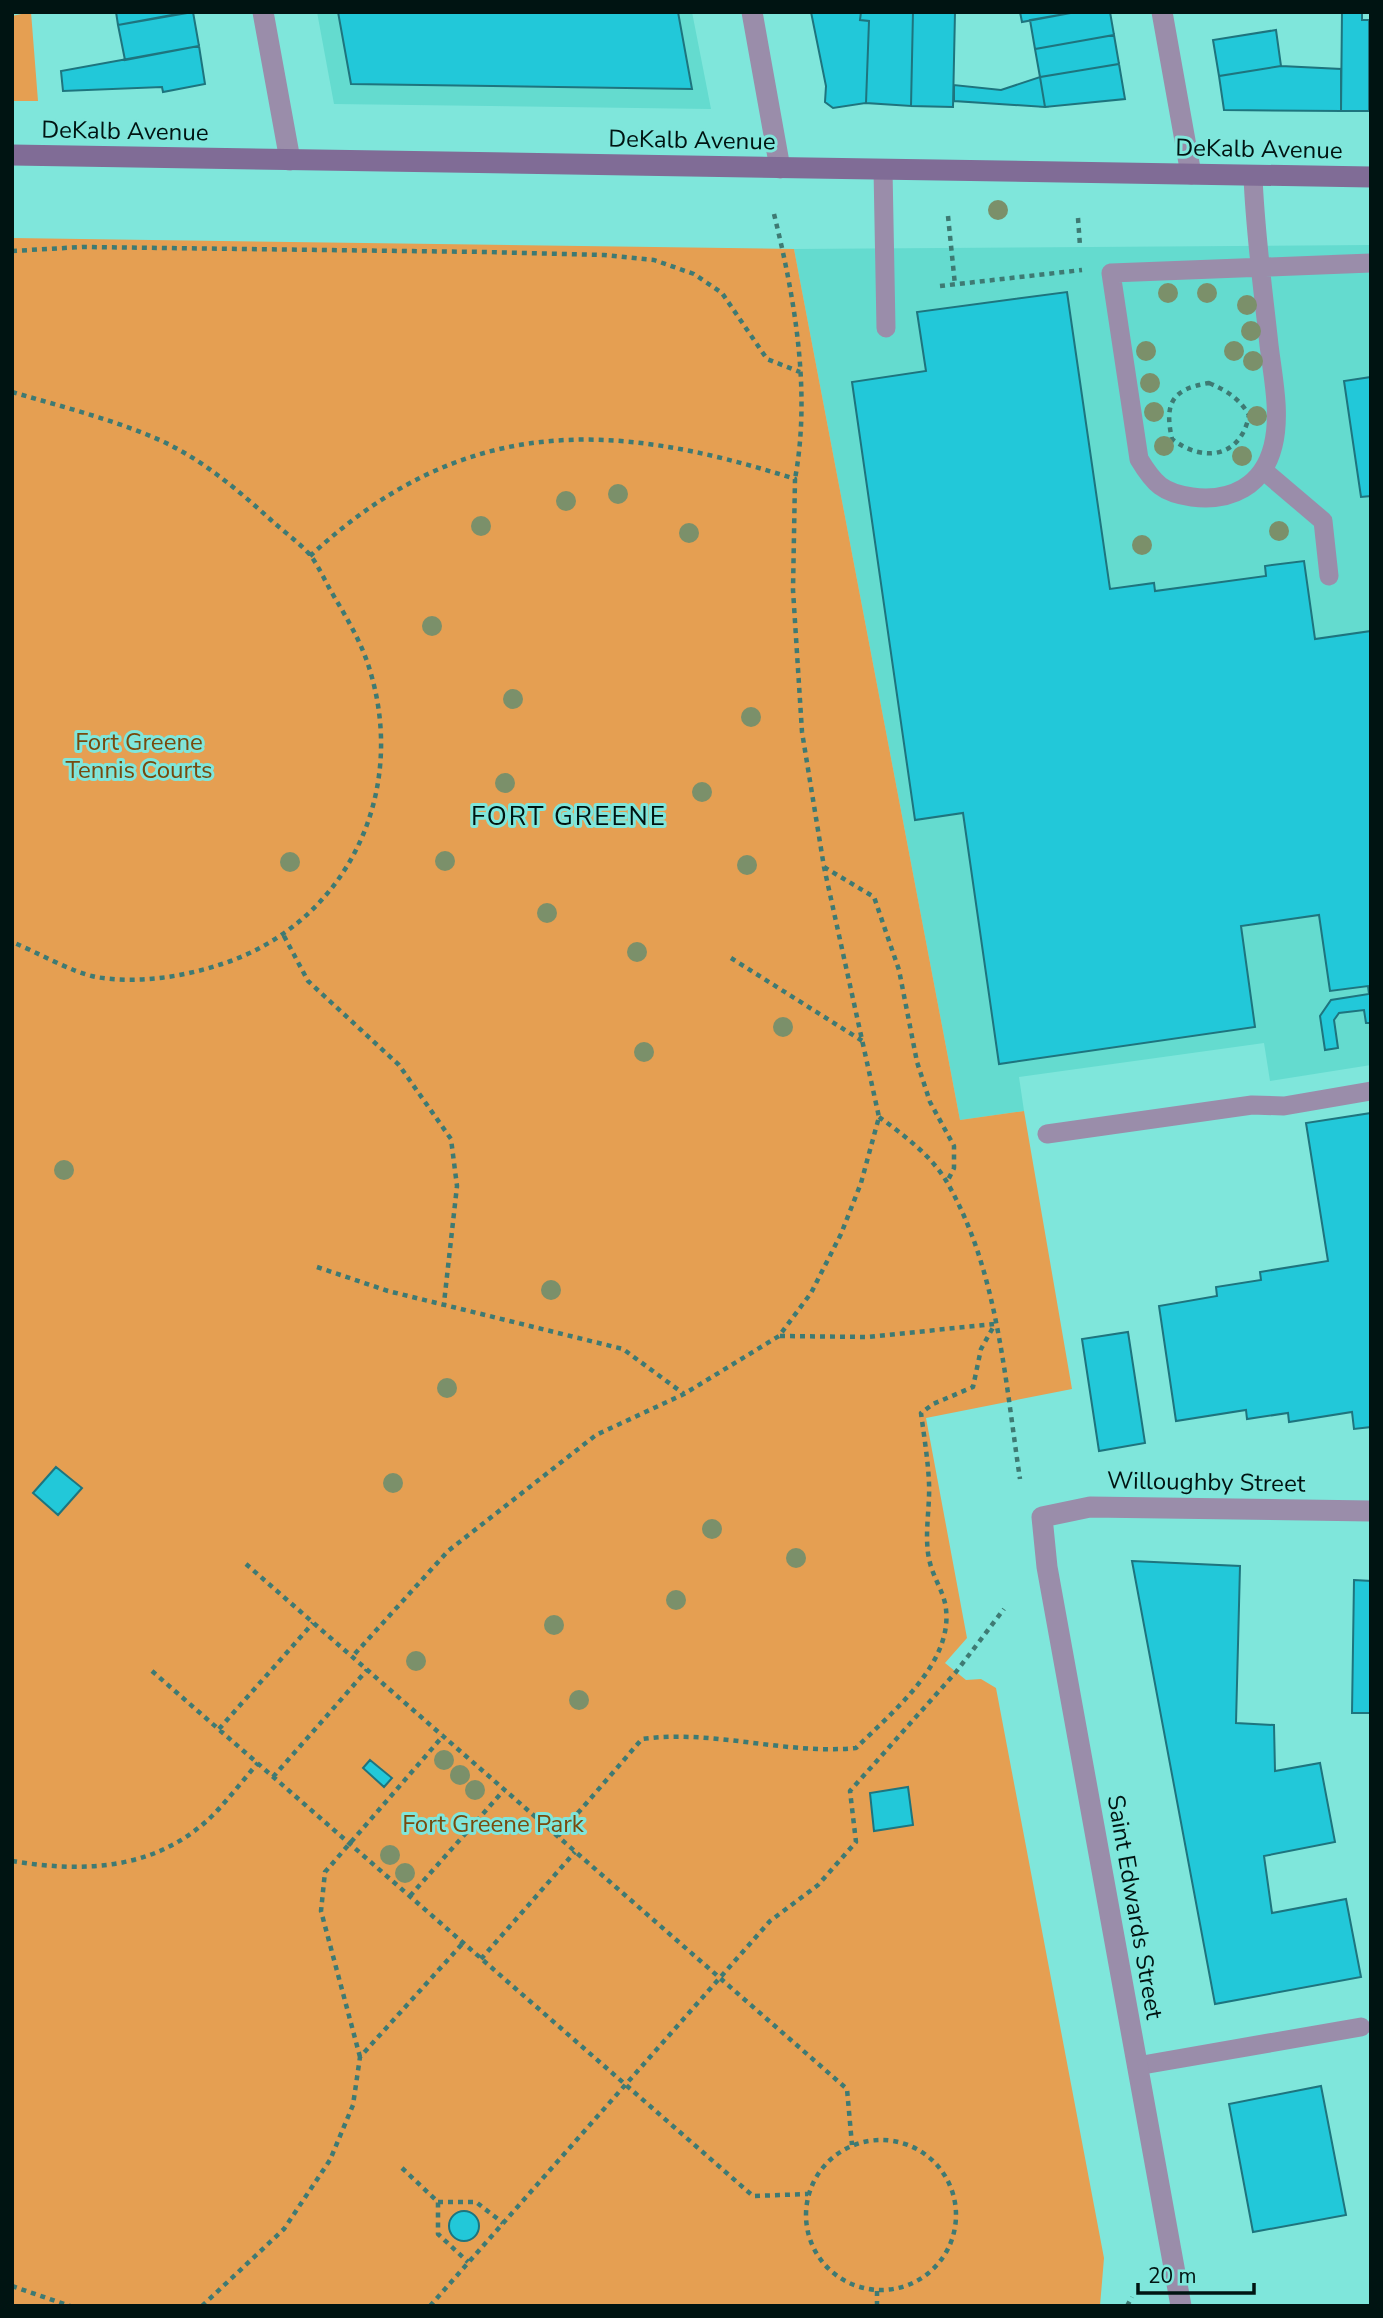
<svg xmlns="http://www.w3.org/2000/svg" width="1383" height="2318" font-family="'Nunito Sans',sans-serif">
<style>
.built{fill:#64dbcf}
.green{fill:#e59f52}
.building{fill:#22c8d9;stroke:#1e747e;stroke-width:2}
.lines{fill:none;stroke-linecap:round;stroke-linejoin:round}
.path{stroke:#3e7a73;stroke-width:4.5;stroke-dasharray:5 5;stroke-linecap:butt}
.lane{stroke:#9a8daa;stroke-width:19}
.street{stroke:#9a8daa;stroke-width:21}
.secondary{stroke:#806c96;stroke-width:21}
.tree{fill:#7b906a}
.labels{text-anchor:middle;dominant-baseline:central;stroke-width:6;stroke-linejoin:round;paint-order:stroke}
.street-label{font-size:24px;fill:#001412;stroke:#7fe6db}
.park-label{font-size:24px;fill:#784a0e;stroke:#7fe6db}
.neighbourhood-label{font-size:26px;letter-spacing:2px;fill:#001412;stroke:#7fe6db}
</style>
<rect width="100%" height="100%" fill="#7fe6db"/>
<!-- built -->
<path class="built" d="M317,12H692L711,109L334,104Z
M1371,245V1065L1270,1081L1264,1043L1019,1077L1024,1111L960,1120L794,249Z"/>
<!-- green -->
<path class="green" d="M31,12L38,101H12V16Z
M12,238L794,249L960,1120L1024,1111L1072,1389L926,1418L967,1638L945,1663L966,1680L981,1679L996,1688L1104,2258L1100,2306H12Z"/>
<!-- building -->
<path class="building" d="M116,12H188L118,25Z
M193,12L199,46L125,60L118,25Z
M338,12H678L692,89L351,84Z
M811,12H861L860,20L869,21L866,103L833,108L825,102L826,86Z
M861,12H913L911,106L866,103L869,21L860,20Z
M913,12H955L953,107L911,106Z
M1020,12H1076L1022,22Z
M1076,12H1110L1114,35L1035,49L1030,20Z
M1342,12H1362V20H1369V111H1341Z
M1369,20H1371V111H1369Z
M1276,30L1281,66L1219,76L1213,40Z
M1114,35L1119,64L1040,77L1035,49Z
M199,46L205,84L163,92L162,87L63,91L61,71Z
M1119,64L1125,99L1045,107L1040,77Z
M1281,66L1341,69V111L1224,110L1219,76Z
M1040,77L1045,107L954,101V85L1001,90Z
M1067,292L1110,589L1154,583L1155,591L1266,576L1265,566L1304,561L1315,639L1371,631V1023H1366L1364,1010L1339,1013L1334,1020L1338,1048L1325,1050L1320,1016L1331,1000L1369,994L1368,986L1330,991L1319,915L1241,926L1255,1027L999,1064L963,813L915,820L852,382L926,371L917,312Z
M1371,377V496L1361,497L1344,381Z
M1371,1113V1427L1354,1429L1352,1412L1289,1422L1288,1413L1247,1419L1246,1410L1176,1421L1159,1306L1217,1296L1216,1287L1261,1280L1260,1272L1328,1261L1306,1123Z
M1128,1332L1145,1443L1099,1451L1082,1339Z
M56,1467L82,1488L58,1515L33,1493Z
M1132,1561L1240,1566L1236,1723L1274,1725L1275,1771L1320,1763L1335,1842L1264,1856L1272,1913L1346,1899L1361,1977L1215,2004Z
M1354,1580L1371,1581V1713H1352Z
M370,1760L392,1778L384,1787L363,1768Z
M908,1787L913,1825L874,1831L870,1793Z
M1321,2086L1346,2215L1253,2232L1229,2104Z
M449 2226a15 15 0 1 1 30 0a15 15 0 1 1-30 0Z"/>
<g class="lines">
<!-- path -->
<path class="path" d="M774,214C795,299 811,392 795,479
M948,216L955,285
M1078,218L1080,246
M12,251L82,247L487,252L604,255L654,260L694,274L722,293L767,359L800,372
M940,286L1082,270
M1209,383C1227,391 1239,398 1249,415C1241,458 1203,463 1172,439C1164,403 1172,389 1209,383Z
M12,392C63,407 116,420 164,442C204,461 239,491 271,520C284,532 300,543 311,556C319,567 325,581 332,593C348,620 363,645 371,674C407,798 344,924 222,964C183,977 137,984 96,977C71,972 37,952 12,942
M310,556C462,415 608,419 795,479L793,590L802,732L824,867L879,1117L861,1183L841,1234L811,1293L779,1336L684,1394L596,1435L448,1551L352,1657
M824,867L874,897L899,970L917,1062L930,1102L954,1146V1168L947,1182
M284,936L308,981L399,1065L451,1139L457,1186L444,1303
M731,958L864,1042
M879,1117C904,1135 933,1157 948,1184C998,1272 1005,1380 1020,1479
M317,1267L388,1291L623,1349L684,1394
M780,1336L868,1337L994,1324
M246,1564L847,2089L852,2145
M152,1671L753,2196L808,2194
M219,1729L313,1623
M273,1777L367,1670
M558,1836L642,1739C713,1729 785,1755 856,1748C892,1712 957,1661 945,1603C941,1586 931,1575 928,1553C925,1530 930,1506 929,1483C928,1460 924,1436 921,1413L933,1404L973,1387L981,1349L995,1324
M12,1861C85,1873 156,1870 212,1816C228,1800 243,1780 258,1763
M410,1896L504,1790
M481,1959L575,1852
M360,2057L321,1911L325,1872L443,1736
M806 2215a75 75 0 1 1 150 0a75 75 0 1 1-150 0Z
M402,2168L438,2202V2234L468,2262
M438,2202H476L503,2223
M12,2286L70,2306
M202,2306L284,2229L330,2160L353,2105L360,2057L463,1943
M430,2306L770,1921L818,1885L856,1842L850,1791L956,1672L1004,1609
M877,2306V2289
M1127,2306L1132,2297"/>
<!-- lane -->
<path class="lane" d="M883,169L886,328
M1253,176C1255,232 1263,289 1269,345C1273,378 1281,414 1273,446C1263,486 1231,502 1192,497C1163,493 1154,484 1139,459L1111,273L1371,263
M1263,470L1323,521L1329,576
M1047,1134L1252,1105L1284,1106L1371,1091
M1137,2066L1361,2027"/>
<!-- street -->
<path class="street" d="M263,12L290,160
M752,12L780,168
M1162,12L1191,174
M1181,2306L1047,1567L1042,1517L1090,1507L1371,1511"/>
<!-- secondary -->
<path class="secondary" d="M12,155L1371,177"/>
</g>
<!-- trees -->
<g class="tree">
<circle cx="998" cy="210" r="10"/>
<circle cx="1168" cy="293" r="10"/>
<circle cx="1207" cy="293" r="10"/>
<circle cx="1247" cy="305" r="10"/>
<circle cx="1251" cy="331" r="10"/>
<circle cx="1146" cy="351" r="10"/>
<circle cx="1234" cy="351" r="10"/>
<circle cx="1253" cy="361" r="10"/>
<circle cx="1150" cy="383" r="10"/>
<circle cx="1154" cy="412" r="10"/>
<circle cx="1257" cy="416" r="10"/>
<circle cx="1164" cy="446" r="10"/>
<circle cx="1242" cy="456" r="10"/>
<circle cx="618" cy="494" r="10"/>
<circle cx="566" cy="501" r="10"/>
<circle cx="481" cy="526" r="10"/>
<circle cx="1279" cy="531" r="10"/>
<circle cx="689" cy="533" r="10"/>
<circle cx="1142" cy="545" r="10"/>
<circle cx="432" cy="626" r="10"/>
<circle cx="513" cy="699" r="10"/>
<circle cx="751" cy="717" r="10"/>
<circle cx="505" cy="783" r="10"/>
<circle cx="702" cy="792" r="10"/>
<circle cx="445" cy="861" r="10"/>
<circle cx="290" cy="862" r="10"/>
<circle cx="747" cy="865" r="10"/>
<circle cx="547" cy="913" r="10"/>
<circle cx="637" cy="952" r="10"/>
<circle cx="783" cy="1027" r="10"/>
<circle cx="644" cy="1052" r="10"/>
<circle cx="64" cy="1170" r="10"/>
<circle cx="551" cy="1290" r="10"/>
<circle cx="447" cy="1388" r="10"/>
<circle cx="393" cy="1483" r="10"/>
<circle cx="712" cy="1529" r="10"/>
<circle cx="796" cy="1558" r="10"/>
<circle cx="676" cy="1600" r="10"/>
<circle cx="554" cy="1625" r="10"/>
<circle cx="416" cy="1661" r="10"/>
<circle cx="579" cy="1700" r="10"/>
<circle cx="444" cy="1760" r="10"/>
<circle cx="460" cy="1775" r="10"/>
<circle cx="475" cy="1790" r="10"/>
<circle cx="390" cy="1855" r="10"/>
<circle cx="405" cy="1873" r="10"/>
</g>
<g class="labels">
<!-- street labels -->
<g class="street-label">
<text transform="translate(125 131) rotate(1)">DeKalb Avenue</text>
<text transform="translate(692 140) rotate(1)">DeKalb Avenue</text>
<text transform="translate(1259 149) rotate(1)">DeKalb Avenue</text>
<text transform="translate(1206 1482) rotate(1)">Willoughby Street</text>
<text transform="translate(1135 1907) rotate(80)">Saint Edwards Street</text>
</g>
<!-- park labels -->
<g class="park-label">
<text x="139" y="742">Fort Greene<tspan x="139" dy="28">Tennis Courts</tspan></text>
<text x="493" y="1824">Fort Greene Park</text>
</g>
<!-- neighbourhood labels -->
<g class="neighbourhood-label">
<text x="569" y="816">FORT GREENE</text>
</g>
</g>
<!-- border -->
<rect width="1383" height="2318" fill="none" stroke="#001412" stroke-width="28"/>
<!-- scale -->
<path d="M1138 2283v10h116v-10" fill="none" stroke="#001412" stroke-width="3.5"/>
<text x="1148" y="2283" font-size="21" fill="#001412" stroke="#7fe6db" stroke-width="5" paint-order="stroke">20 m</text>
</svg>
